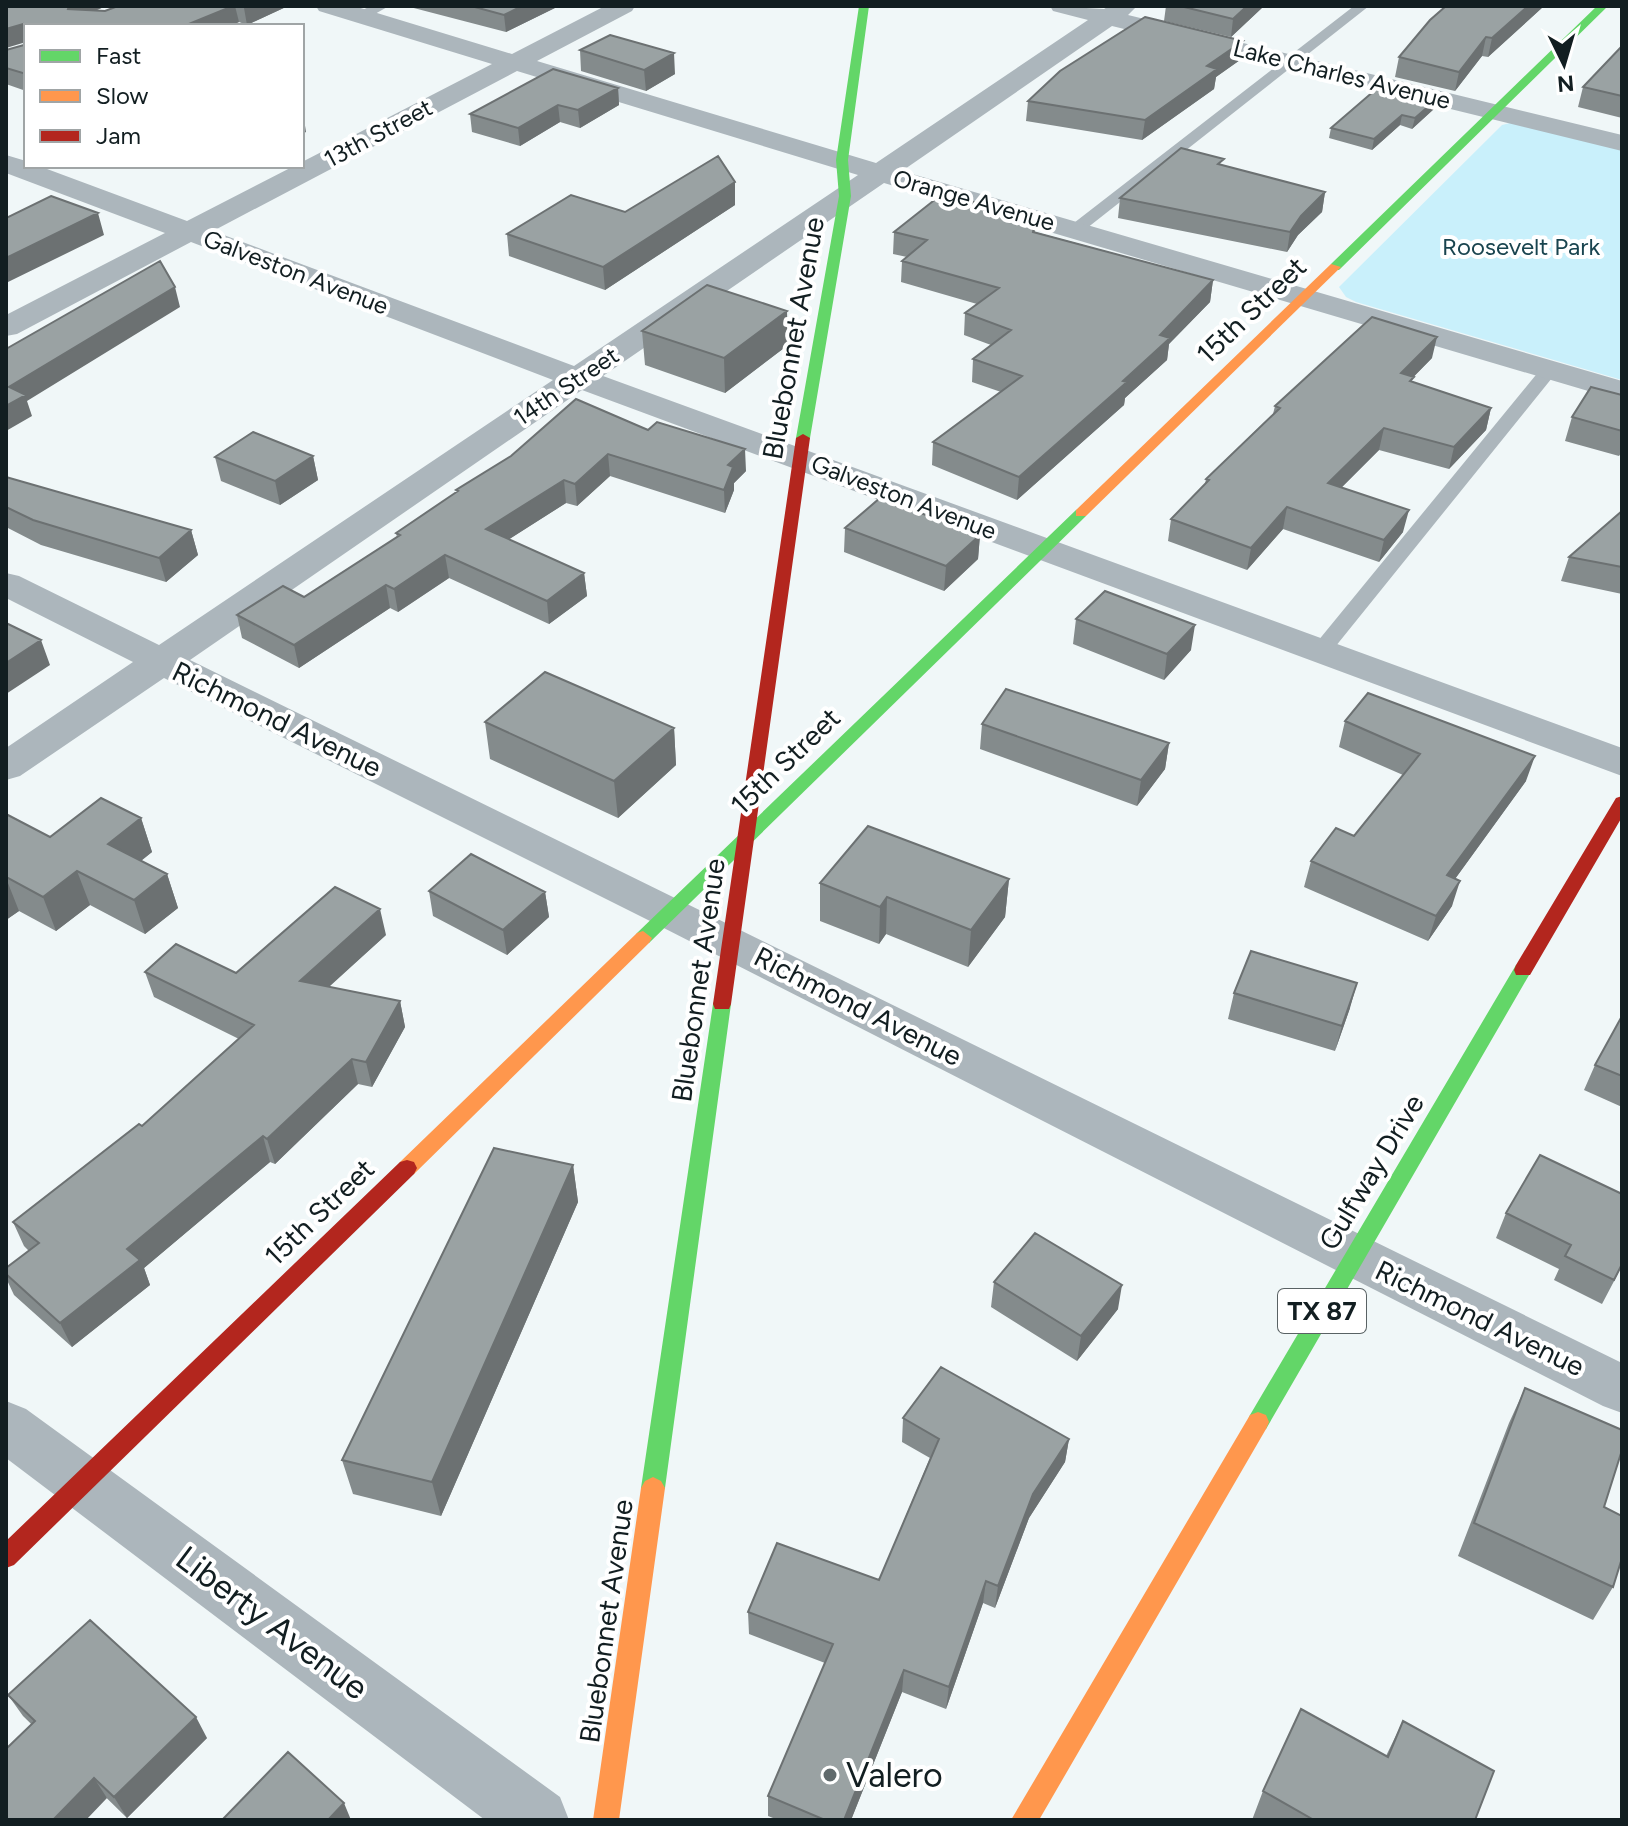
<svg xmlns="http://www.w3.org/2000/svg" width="1628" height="1826" font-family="Figtree,sans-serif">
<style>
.green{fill:#c9f0fb}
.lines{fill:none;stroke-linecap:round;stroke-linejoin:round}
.lane{fill:#acb6bc;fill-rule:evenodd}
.street{fill:#acb6bc;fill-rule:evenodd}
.fast{fill:#63d668;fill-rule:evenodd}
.slow{fill:#ff974d;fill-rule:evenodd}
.jam{fill:#b3261e;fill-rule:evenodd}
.wall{fill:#848b8c}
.shaded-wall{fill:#6c7172}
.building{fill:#9aa2a3;stroke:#6c7172;stroke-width:2}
.poi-dot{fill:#606a6c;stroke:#fff;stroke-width:3}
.labels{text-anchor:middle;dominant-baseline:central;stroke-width:8;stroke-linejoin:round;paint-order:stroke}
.far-street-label{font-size:24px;fill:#121e21;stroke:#fff}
.far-park-label{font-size:24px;fill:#19444f;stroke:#fff}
.shield{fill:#fff;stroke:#596264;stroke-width:2}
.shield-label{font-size:26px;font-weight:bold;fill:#121e21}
.street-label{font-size:28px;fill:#121e21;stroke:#fff}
.near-street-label{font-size:34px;fill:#121e21;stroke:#fff}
.near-poi-label{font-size:34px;fill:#121e21;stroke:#fff;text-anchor:start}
</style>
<rect width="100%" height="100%" fill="#f0f7f8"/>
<!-- green -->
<path class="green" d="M1514,122L1622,148V380L1356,302L1346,297L1339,287L1502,125Z"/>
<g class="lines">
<!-- lane -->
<path class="lane" d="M371,6H389L366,19H356V13Z
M1354,6H1369L1082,232H1070V226Z
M1550,364L1556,365L1559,369L1556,373L1327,657H1313L1310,652L1313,647L1544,365Z"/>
<!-- street -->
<path class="street" d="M316,6H354L512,54L605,6H635L632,11L537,61L876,163L1088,20L1053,11L1050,6L1104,9L1109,6H1137L1128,15L1622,135V151L1112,26L902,171L1622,381V401L884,183L603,376L1622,748V776L582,390L190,660L1622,1363V1413L1603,1406L652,922L164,678L20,776L6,780V748L133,662L6,598V573L19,576L159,645L553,380L191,242L17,334L6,336V315L165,233L6,173V155L26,161V166H39L187,221L294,166H302V162L492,64L319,11ZM517,71L858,175L574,366L213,231Z
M6,1401L26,1409L560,1797L569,1820H485L6,1458Z"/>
<!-- fast -->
<path class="fast" d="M859,6H869L848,160L851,196L810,438L803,442L796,438L839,196L836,160Z
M1597,6H1608L1339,270H1331V264Z
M1081,509L1086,510V516L649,943H637L634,938L637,933L1076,510Z
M1523,963L1530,965L1532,970L1266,1429L1258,1432L1250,1429L1247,1422L1250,1415L1516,965Z
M722,997L729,999L731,1004L665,1488L661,1495L653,1499L645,1495L641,1488L713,1004L715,999Z"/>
<!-- slow -->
<path class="slow" d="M1331,264L1341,267L1086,516H1076V510Z
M643,931L652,938L649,943L414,1174L407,1176L400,1174L397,1168L400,1162L637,933Z
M1258,1412L1266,1415L1269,1422L1266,1429L1039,1820H1011L1250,1415Z
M653,1477L661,1481L665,1488L619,1820H593L641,1488L645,1481Z"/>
<!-- jam -->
<path class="jam" d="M803,434L810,438L731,1004L729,1009H715L713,1004L796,438Z
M1622,796V817L1530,975H1516L1514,970L1516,965L1616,798Z
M407,1160L414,1162L417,1168L414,1174L14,1565L6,1568V1541L400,1162Z"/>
</g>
<!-- wall -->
<path class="wall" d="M6,6H106L95,11H105L118,6H288L247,25L239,22L230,26H26V91L6,84V50L24,45Z
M406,6H559L506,32Z
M1166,6H1264L1231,37L1164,21Z
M1446,6H1544L1488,57L1482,56L1455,91L1395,77L1399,57Z
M1243,41L1240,60L1216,77L1214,89L1142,140L1026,121L1028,101Z
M1622,46V118L1578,107L1583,87Z
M580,50L675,74L646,91L581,71Z
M618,88L619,105L580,128L560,122L520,146L472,132L470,114Z
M1435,108L1412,129L1400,125L1372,150L1329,138L1331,128Z
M1223,166L1325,192L1322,212L1298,235L1287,252L1118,218L1120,198Z
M735,205L605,290L509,256L507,234L625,212Z
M1036,218L1035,232L1213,280L1210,302L1169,344L1167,360L1125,398L1124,405L1017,500L932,465L933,442L1001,392L972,382L973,359L991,345L964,335L965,313L977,304L901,282L902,261L907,257L893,254L894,232Z
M642,331L788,345L725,393L645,365Z
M1432,358L1413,377L1412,382L1491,408L1486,430L1449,469L1379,450L1341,488L1403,532L1379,562L1283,529L1247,570L1168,541L1171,519L1205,484L1206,479L1273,414L1275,406Z
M1622,395V452L1619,456L1565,441L1572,417Z
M576,399L746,471L734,483V490L725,513L610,476L577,506L566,503L509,539L584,573L587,596L549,624L449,578L398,612L390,608L299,668L242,638L237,615L304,597L397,537L396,533L457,492L456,490L511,456Z
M313,456L318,480L280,505L221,481L215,457Z
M6,477L191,530L198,555L166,582L41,545L6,527Z
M1622,511V594L1561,581L1569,557Z
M845,528L980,535L978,559L944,591L844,552Z
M1076,619L1191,650L1164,680L1073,644Z
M1345,721L1526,781L1455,879L1452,906L1428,941L1304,887L1311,861L1354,836L1403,775L1339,747Z
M485,722L674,728L676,765L618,818L490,759Z
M982,724L1169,743L1165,769L1137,806L980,749Z
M6,814L50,837L141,818L152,852L141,861L167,874L178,908L145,934L90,905L56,931L19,911L6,920Z
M1009,879L1005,917L968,967L886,934L879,944L820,921V883Z
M429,891L545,892L549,917L507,955L433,916Z
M386,935L328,987L400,1001L405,1027L372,1087L358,1084L275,1164L270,1162L144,1268L150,1285L72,1347L14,1295L6,1278V1268L29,1251L24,1246L13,1222L142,1126L239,1039L154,997L145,972L236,973Z
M1234,993L1350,1008L1335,1051L1228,1019Z
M1622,1016V1107L1584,1090L1595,1065Z
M573,1165L578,1202L441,1516L353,1494L342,1460Z
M1506,1213L1622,1266L1602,1304L1554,1280L1559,1269L1496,1238Z
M994,1282L1118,1309L1077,1361L991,1307Z
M1525,1388L1604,1507L1613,1587L1593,1620L1458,1556L1509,1423Z
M903,1418L1069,1439L1065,1462L1029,1518L995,1608L983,1603L946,1709L902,1692L851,1820H778L768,1816V1796L825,1663L749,1634L748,1612L879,1580L930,1458L902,1442Z
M8,1695L207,1738L127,1818L23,1716Z
M1403,1721L1475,1820H1252L1263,1791L1386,1756Z"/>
<!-- shaded-wall -->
<path class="shaded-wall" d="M69,6H106L77,18L68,9Z
M233,6H235L239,22L230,26H184Z
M247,6H288L247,25L244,8Z
M522,6H559L506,32L504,15Z
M1247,6H1264L1231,37L1233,19Z
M1528,6H1544L1488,57L1492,38Z
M23,24L26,42L6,48V29Z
M1486,37L1482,56L1455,91L1459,72Z
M1243,41L1240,60L1216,77L1214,89L1142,140L1145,120L1207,66Z
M674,53L675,74L646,91L644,70Z
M618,88L619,105L580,128L578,110Z
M1438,98L1435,108L1412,129L1415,118Z
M558,105L560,122L520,146L518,128Z
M303,113L306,132L302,134V114Z
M1402,115L1400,125L1372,150L1374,139Z
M735,182V205L605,290L603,267Z
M1325,192L1322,212L1298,235L1287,252L1290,232L1301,216Z
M98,213L104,235L6,283V258Z
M1213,280L1210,302L1169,344L1167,360L1125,398L1124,405L1017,500L1019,477L1123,381L1160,335Z
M175,287L180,307L27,401L32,416L6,431V406L9,387Z
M787,311L788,345L725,393L724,358Z
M1437,337L1432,358L1396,395L1401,373Z
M1491,408L1486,430L1449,469L1454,447Z
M1384,428L1379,450L1323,506L1328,483Z
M745,449L746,471L734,483V490L725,513L724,490L728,465Z
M608,454L610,476L577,506L575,484Z
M313,456L318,480L280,505L275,481Z
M564,480L566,503L489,552L486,529Z
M1287,507L1283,529L1247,570L1251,548Z
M1409,510L1403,532L1379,562L1384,540Z
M191,530L198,555L166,582L159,558Z
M980,535L978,559L944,591L946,566Z
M445,555L449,578L398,612L394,589Z
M584,573L587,596L549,624L547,601Z
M386,585L390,608L299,668L294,645Z
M1195,625L1191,650L1164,680L1167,654Z
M41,640L50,665L6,694V663Z
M674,728L676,765L618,818L614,781Z
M1169,743L1165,769L1137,806L1141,780Z
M1535,756L1526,781L1439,901L1447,875Z
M141,818L152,852L119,878L108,844Z
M77,871L90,905L56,931L43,897Z
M167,874L178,908L145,934L134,900Z
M6,878L19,911L6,920Z
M1009,879L1005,917L968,967L971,930Z
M1460,881L1452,906L1428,941L1436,916Z
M545,892L549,917L507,955L503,930Z
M887,897L886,934L879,944L880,907Z
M380,909L386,935L307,1007L300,981Z
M1357,983L1350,1008L1335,1051L1342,1026Z
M400,1001L405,1027L372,1087L366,1062Z
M352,1059L358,1084L275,1164L267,1139Z
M263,1136L270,1162L144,1268L150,1285L72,1347L60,1323L127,1249Z
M573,1165L578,1202L441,1516L432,1482Z
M1122,1285L1118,1309L1077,1361L1081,1336Z
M1069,1439L1065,1462L1029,1518L995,1608L998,1586L1033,1494Z
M986,1581L983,1603L946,1709L949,1687Z
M904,1670L902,1692L851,1820H844Z
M196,1717L207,1738L127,1818L114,1797Z
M94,1778L107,1798L86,1820H53Z
M344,1803L351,1820H328Z"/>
<!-- building -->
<path class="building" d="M6,6H69L68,9L105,11L118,6H233L184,26H26V74L6,68V50L24,45L23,24L6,29Z
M471,6H522L504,15Z
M1180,6H1247L1233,19Z
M1446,6H1528L1492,38L1486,37L1459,72L1399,57L1430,20Z
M1145,17L1243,41L1207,66L1217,69L1145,120L1028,101L1060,71Z
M610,35L674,53L644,70L580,50Z
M1622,46V96L1583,87Z
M553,69L618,88L578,110L558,105L518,128L470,114Z
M1382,84L1438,98L1415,118L1402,115L1374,139L1331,128Z
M1181,148L1224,159L1218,164L1325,192L1301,216L1290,232L1120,198Z
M718,156L735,182L603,267L507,234L571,195L625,212Z
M942,194L1036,218L1033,232L1213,280L1160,335L1170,338L1123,381L1127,382L1019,477L933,442L1022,376L973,359L1011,330L965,313L999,288L902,261L927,240L894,232Z
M51,196L98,213L6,258V218Z
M160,261L175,287L9,387L26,395L6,406V349Z
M707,285L787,311L724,358L642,331Z
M1372,317L1437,337L1401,373L1414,377L1410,381L1491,408L1454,447L1384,428L1328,483L1409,510L1384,540L1287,507L1251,548L1171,519L1209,480L1206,479L1280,408L1275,406Z
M1591,387L1622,395V431L1572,417Z
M576,399L648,430L657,422L745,449L728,465L733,467L724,490L608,454L575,484L564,480L486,529L584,573L547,601L445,555L394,589L386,585L294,645L237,615L283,586L304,597L400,535L396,533L458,491L456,490L511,456Z
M253,432L313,456L275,481L215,457Z
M6,477L191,530L159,558L33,520L6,507Z
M880,498L980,535L946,566L845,528Z
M1622,511V567L1569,557Z
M1105,591L1195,625L1167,654L1076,619Z
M6,623L41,640L6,663Z
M545,672L674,728L614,781L485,722Z
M1006,689L1169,743L1141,780L982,724Z
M1368,693L1535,756L1447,875L1460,881L1436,916L1311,861L1336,828L1354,836L1420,754L1345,721Z
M101,798L141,818L108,844L167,874L134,900L77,871L43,897L6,877V814L50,837Z
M868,826L1009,879L971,930L887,897L880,907L820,883Z
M471,854L545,892L503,930L429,891Z
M335,887L380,909L300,981L400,1001L366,1062L352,1059L267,1139L263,1136L127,1249L140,1260L60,1323L6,1274V1268L39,1243L13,1222L139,1124L142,1126L254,1025L145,972L176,944L236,973Z
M1251,951L1357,983L1342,1026L1234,993Z
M1622,1016V1076L1595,1065Z
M494,1148L573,1165L432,1482L342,1460Z
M1540,1155L1622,1194V1264L1614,1280L1565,1256L1571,1245L1506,1213Z
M1035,1233L1122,1285L1081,1336L994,1282Z
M941,1367L1069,1439L1033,1494L998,1586L986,1581L949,1687L904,1670L844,1820H825L768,1796L833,1644L748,1612L777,1543L879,1580L939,1439L903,1418Z
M1525,1388L1622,1430V1450L1604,1507L1622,1516V1558L1613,1587L1474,1523Z
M90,1620L196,1717L114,1797L94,1778L53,1820H6V1749L35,1721L8,1695Z
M1301,1709L1388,1757L1403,1721L1494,1771L1475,1820H1314L1263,1791Z
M288,1752L344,1803L328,1820H222Z"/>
<!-- markers -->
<circle class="poi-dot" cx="830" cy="1775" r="8"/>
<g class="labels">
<!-- far-street labels -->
<g class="far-street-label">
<text transform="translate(1342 74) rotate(14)">Lake Charles Avenue</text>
<text transform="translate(378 133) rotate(-28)">13th Street</text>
<text transform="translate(974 200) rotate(16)">Orange Avenue</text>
<text transform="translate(296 272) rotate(21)">Galveston Avenue</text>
<text transform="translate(566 386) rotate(-34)">14th Street</text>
<text transform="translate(904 497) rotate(21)">Galveston Avenue</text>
</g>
<!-- far-park labels -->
<g class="far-park-label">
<text x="1521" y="246">Roosevelt Park</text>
</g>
<!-- shield labels -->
<rect class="shield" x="1278" y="1289" width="88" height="44" rx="6"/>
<g class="shield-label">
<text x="1322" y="1311">TX 87</text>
</g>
<!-- street labels -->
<g class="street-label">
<text transform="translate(1251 310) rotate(-44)">15th Street</text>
<text transform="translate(793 338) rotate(-80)">Bluebonnet Avenue</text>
<text transform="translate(277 719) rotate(26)">Richmond Avenue</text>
<text transform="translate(785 761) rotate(-44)">15th Street</text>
<text transform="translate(698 980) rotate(-82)">Bluebonnet Avenue</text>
<text transform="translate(858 1006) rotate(27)">Richmond Avenue</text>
<text transform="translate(1371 1172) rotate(-59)">Gulfway Drive</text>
<text transform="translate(319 1212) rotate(-44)">15th Street</text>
<text transform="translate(1480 1318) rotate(26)">Richmond Avenue</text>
<text transform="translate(606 1621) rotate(-82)">Bluebonnet Avenue</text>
</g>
<!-- near-street labels -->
<g class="near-street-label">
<text transform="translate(272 1623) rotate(37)">Liberty Avenue</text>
</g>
<!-- near-poi labels -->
<g class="near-poi-label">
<text x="846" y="1775">Valero</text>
</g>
</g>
<!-- border -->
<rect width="1628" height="1826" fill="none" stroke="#121e21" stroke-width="16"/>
<!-- legend -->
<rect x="24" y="24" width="280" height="144" fill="#ffffff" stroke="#a0a5a6" stroke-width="2"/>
<rect x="40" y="50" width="40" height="12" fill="#63d668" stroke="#a0a5a6" stroke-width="2"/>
<text x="96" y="64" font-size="24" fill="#121e21">Fast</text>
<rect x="40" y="90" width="40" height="12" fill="#ff974d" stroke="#a0a5a6" stroke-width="2"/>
<text x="96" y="104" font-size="24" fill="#121e21">Slow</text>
<rect x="40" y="130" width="40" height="12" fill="#b3261e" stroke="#a0a5a6" stroke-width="2"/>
<text x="96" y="144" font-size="24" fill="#121e21">Jam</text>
<!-- north arrow -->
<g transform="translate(1564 64) rotate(175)" stroke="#ffffff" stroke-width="6" paint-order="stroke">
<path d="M0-6L14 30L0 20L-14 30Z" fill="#121e21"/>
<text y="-12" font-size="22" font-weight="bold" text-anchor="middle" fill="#121e21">N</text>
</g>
</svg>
